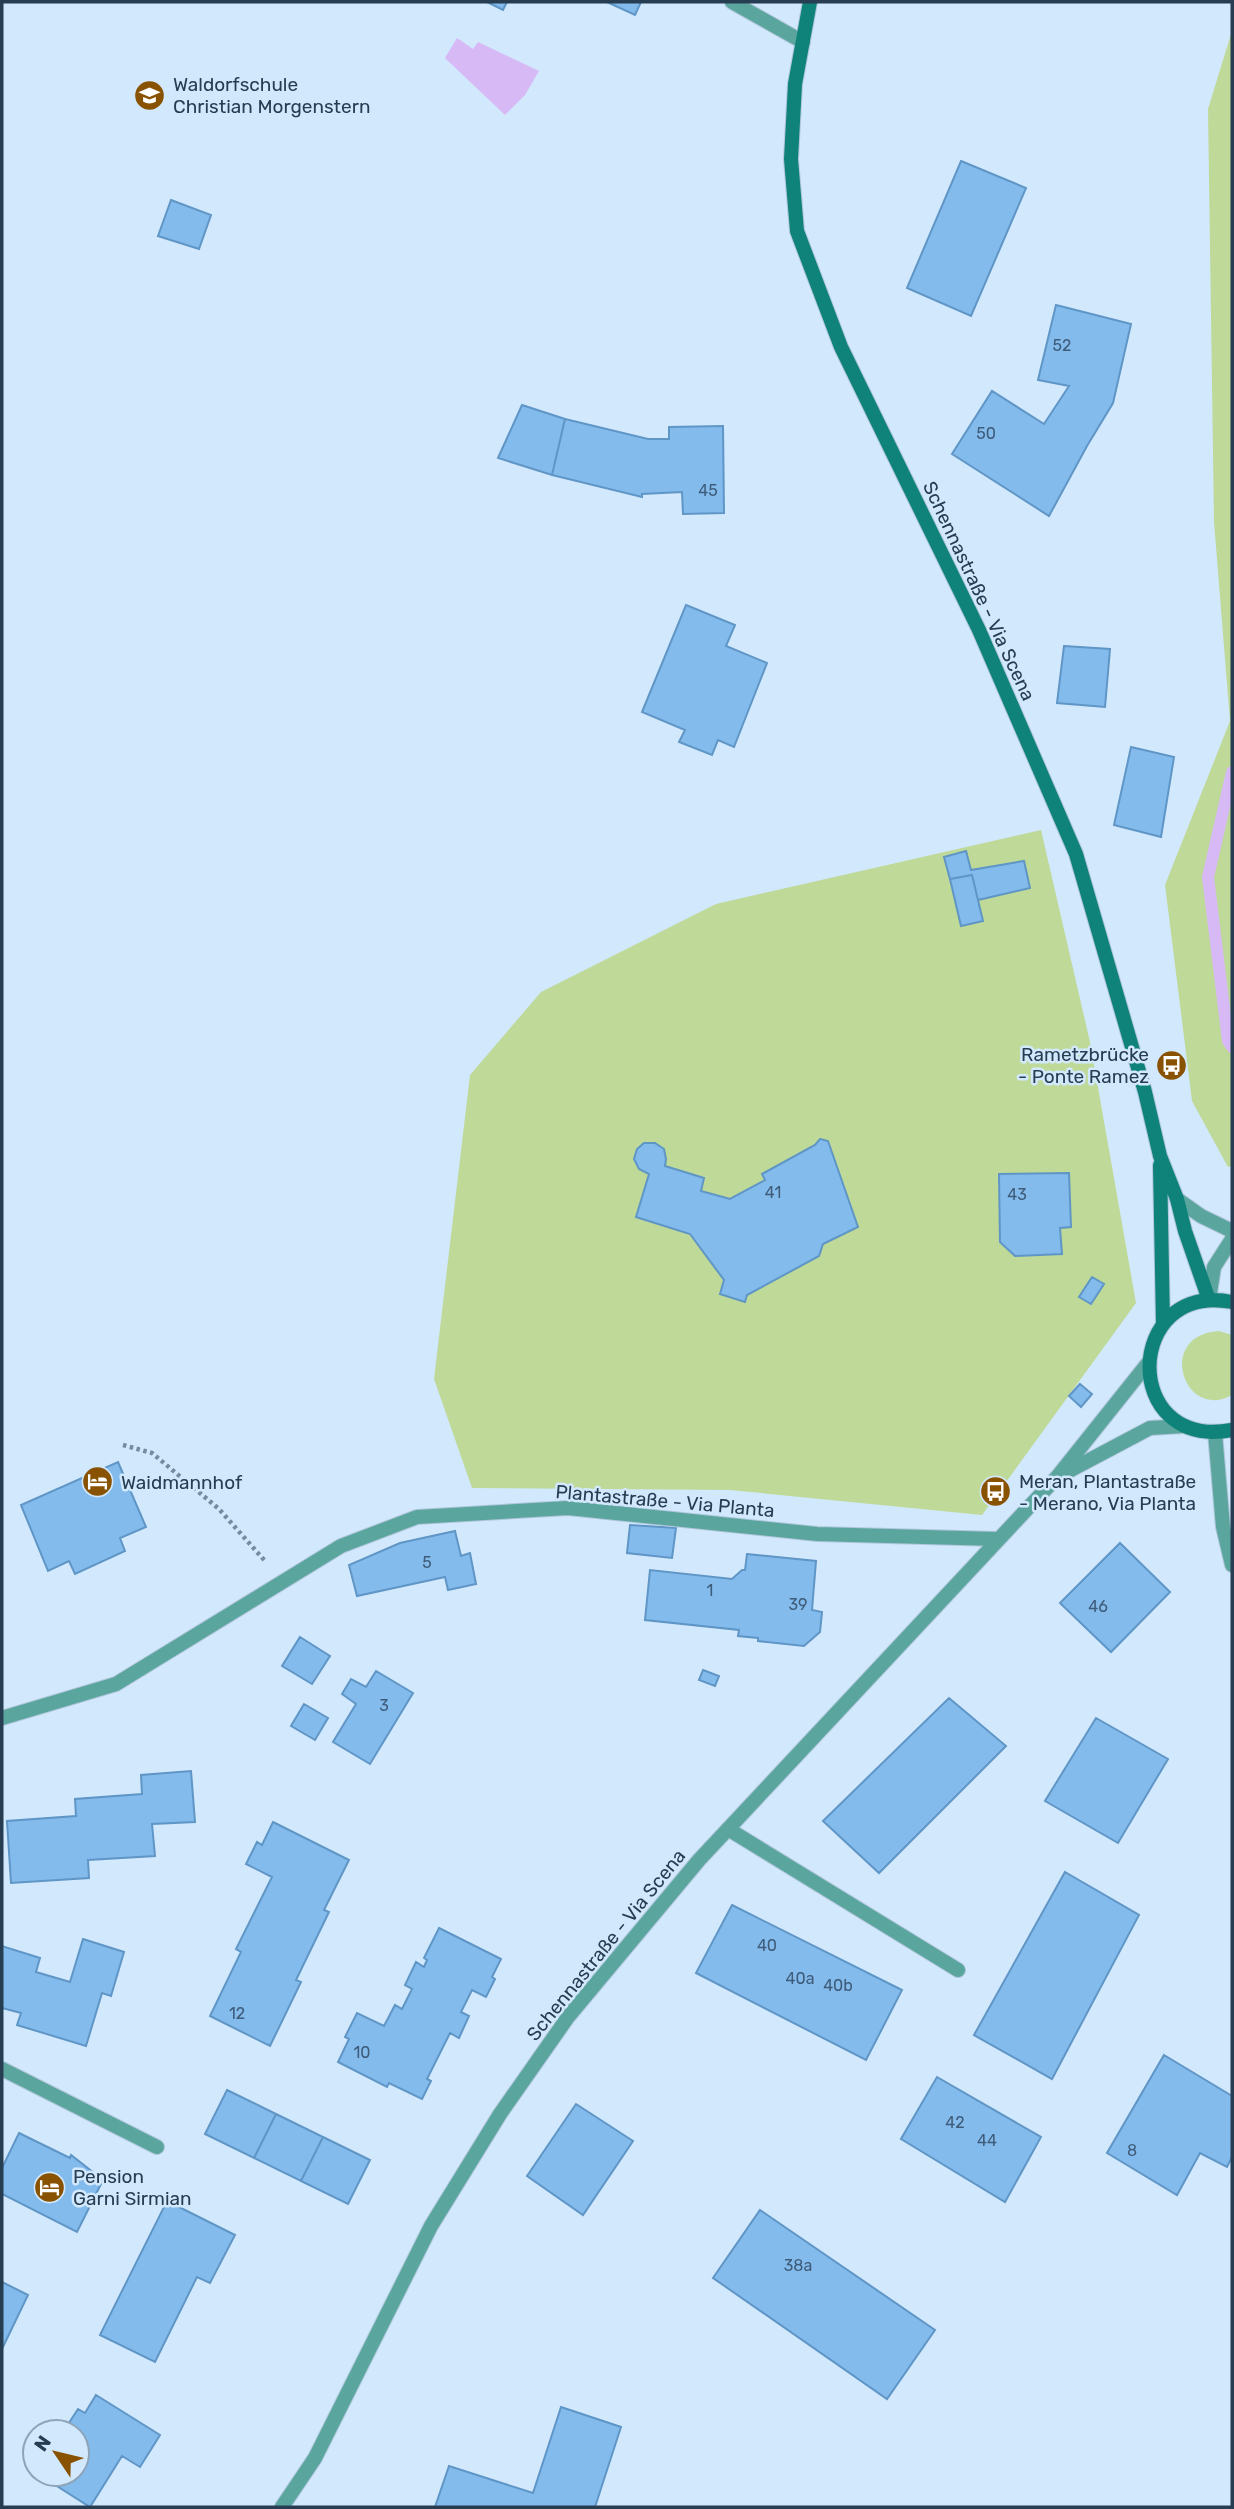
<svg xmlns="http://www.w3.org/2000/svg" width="1234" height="2509" font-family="Rubik,sans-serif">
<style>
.green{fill:#bed998}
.water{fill:#d6b9f5}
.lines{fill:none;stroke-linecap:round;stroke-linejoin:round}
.stream{stroke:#d6b9f5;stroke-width:12}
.building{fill:#84bbed;stroke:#5f96c6;stroke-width:2}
.service-casing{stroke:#b0c6db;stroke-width:16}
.minor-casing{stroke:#b0c6db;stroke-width:16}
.tertiary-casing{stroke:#b0c6db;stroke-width:16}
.secondary-casing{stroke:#b0c6db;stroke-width:16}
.path{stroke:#748ba0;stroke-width:4.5;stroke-dasharray:3.5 3.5;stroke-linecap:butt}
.service{stroke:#5aa69e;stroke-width:14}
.minor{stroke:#5aa69e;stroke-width:14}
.tertiary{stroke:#5aa69e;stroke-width:14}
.secondary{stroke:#0f8279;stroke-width:14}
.labels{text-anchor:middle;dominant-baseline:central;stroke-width:5;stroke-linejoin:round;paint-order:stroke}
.number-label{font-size:16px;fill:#3e5c79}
.poi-label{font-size:19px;fill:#263d52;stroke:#d2e8fd;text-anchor:start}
.street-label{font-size:19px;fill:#263d52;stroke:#d2e8fd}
</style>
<rect width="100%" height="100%" fill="#d2e8fd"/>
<!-- green -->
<path class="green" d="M1232,31V1166L1228,1167L1192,1101L1165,885L1230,721L1214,522L1208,109Z
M1041,830L1090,1042L1136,1303L982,1515L730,1490L472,1488L434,1379L470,1075L541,992L716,904Z
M1219,1331L1232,1335V1395C1184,1422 1155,1335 1219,1331Z"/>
<!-- water -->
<path class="water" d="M457,38L473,49L478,42L539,71L525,95L505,115L445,58Z"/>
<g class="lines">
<!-- stream -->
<path class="stream" d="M1232,772L1208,877L1228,1041L1232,1047"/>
</g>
<!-- building -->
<path class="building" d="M487,2H507L503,10Z
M607,2H641L635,15Z
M961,161L1026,188L971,316L907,288Z
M171,200L211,215L199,249L158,236Z
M1056,305L1131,324L1113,403L1087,446L1049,516L952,454L992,391L1044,424L1069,386L1038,380Z
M522,405L565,419L552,475L498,458Z
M565,419L648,439H669V427L723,426L724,513L683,514L682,492L642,494V497L552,475Z
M686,605L735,625L726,646L767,663L734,747L718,740L712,755L679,742L685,730L642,712Z
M1064,646L1110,649L1105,707L1057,703Z
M1131,747L1174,757L1161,837L1114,825Z
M966,851L971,870L1024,861L1030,888L978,900L972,875L950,879L944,857Z
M972,875L983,921L961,926L950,879Z
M820,1139L828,1141L858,1227L823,1244L819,1256L747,1295L745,1302L720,1294L724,1280L690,1234L636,1217L649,1174L639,1169L634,1159L637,1149L644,1143H655L664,1149L666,1159L665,1166L704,1178L701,1191L730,1199L765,1180L762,1174L815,1145Z
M1069,1173L1071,1227L1060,1228L1062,1254L1015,1256L1000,1242L999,1174Z
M1092,1277L1104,1284L1091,1304L1079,1297Z
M1080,1384L1092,1394L1081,1407L1069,1396Z
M118,1462L146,1527L120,1538L125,1551L75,1574L69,1561L48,1571L21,1505Z
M630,1525L676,1528L672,1558L627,1553Z
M455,1531L461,1556L470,1553L476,1584L448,1590L445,1577L357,1596L349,1565L400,1543Z
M1120,1543L1170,1592L1111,1652L1060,1603Z
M747,1554L816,1561L812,1610L822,1612L820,1632L804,1646L758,1641V1638L738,1636L739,1630L645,1620L650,1570L732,1579L742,1570H745Z
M300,1637L330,1656L312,1684L282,1666Z
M703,1670L719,1676L715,1686L699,1680Z
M376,1671L413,1693L370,1764L333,1742L356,1704L342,1694L351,1679L366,1687Z
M949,1698L1006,1746L879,1873L823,1821Z
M304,1704L328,1718L315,1740L291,1726Z
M1096,1718L1168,1759L1118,1843L1045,1801Z
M191,1771L195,1822L152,1824L155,1856L88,1860L89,1878L11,1883L7,1821L76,1816L75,1799L142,1794L141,1775Z
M273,1822L349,1860L324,1910L329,1912L296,1980L301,1982L270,2046L210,2016L241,1952L236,1949L272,1877L246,1864L257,1842L262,1845Z
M1065,1872L1139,1915L1052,2079L974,2035Z
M732,1905L902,1990L866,2060L696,1973Z
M439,1928L501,1959L492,1977L495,1979L486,1997L472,1990L461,2012L469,2016L459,2038L450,2033L427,2079L431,2081L422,2099L389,2083L387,2087L338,2062L349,2039L345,2037L357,2013L384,2026L395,2005L402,2009L412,1989L405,1985L416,1962L424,1967L427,1960L424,1958Z
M83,1939L124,1952L111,1996L102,1993L86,2046L17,2025L21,2013L2,2008V1946L40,1958L36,1972L70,1982Z
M1164,2055L1232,2096V2157L1227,2167L1200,2153L1177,2195L1107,2153Z
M937,2077L1041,2137L1005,2202L901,2139Z
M227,2090L276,2114L254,2158L205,2134Z
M576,2104L633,2141L583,2215L527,2176Z
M276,2114L323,2137L301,2181L254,2158Z
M19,2133L70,2158L71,2155L103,2180L77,2232L2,2194V2168Z
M323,2137L370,2160L348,2204L301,2181Z
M167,2201L235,2235L210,2283L197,2277L155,2362L100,2335Z
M760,2210L935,2330L887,2399L713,2278Z
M2,2282L28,2295L2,2349Z
M96,2395L160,2435L140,2467L122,2456L90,2507L38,2474H77V2432H63L78,2409L85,2413Z
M561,2407L621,2427L595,2507H435L449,2466L533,2493Z"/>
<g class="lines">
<defs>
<path id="service" d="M732,2L803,42
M728,1829L958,1970"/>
<path id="minor" d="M1177,1199L1201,1216L1232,1231
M1209,1300L1214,1267L1232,1239
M1215,1433L1223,1527L1232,1565
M2,1718L116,1684L341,1546L417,1517L568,1508L817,1534L997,1539
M2,2069L157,2147"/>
<path id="tertiary" d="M1065,1473L1150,1428L1184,1426
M282,2507L315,2458L431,2226L500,2114L568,2017L699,1860L1057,1477L1148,1363"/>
<path id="secondary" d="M810,2L795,84L791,159L797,231L841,347L979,630L1076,854L1145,1092L1160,1156L1177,1199L1185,1231L1209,1300
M1160,1165L1163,1324
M1232,1302C1124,1281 1120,1451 1232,1430"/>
</defs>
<!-- service casing -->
<use href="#service" class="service-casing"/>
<!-- minor casing -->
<use href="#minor" class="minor-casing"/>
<!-- tertiary casing -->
<use href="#tertiary" class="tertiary-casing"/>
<!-- secondary casing -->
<use href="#secondary" class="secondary-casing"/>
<!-- path -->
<path class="path" d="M123,1445L152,1453L219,1509L265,1561"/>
<!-- service -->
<use href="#service" class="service"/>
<!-- minor -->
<use href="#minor" class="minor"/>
<!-- tertiary -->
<use href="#tertiary" class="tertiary"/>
<!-- secondary -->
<use href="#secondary" class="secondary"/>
</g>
<!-- icons -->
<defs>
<symbol id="school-disc" viewBox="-11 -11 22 22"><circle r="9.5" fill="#885201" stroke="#d2e8fd"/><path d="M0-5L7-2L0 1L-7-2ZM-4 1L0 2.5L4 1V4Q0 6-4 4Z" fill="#fff"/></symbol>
<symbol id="bus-disc" viewBox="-11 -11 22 22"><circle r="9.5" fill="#885201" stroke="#d2e8fd"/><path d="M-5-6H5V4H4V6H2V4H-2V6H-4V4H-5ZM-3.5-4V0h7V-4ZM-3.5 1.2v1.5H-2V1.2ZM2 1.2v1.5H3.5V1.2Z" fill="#fff"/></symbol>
<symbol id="hotel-disc" viewBox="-11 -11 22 22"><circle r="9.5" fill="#885201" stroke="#d2e8fd"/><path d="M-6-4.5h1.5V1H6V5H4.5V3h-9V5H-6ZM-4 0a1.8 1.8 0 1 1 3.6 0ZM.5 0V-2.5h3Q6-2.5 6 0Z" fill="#fff"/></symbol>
</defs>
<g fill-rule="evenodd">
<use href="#school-disc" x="132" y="78" width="35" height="35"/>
<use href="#bus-disc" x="1154" y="1048" width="35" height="35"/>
<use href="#hotel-disc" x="80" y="1464" width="35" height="35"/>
<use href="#bus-disc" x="978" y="1474" width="35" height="35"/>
<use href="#hotel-disc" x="32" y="2170" width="35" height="35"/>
</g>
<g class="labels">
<!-- number labels -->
<g class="number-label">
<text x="1062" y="345">52</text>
<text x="986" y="433">50</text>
<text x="708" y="490">45</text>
<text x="773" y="1192">41</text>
<text x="1017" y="1194">43</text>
<text x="427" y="1562">5</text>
<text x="710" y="1590">1</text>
<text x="798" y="1604">39</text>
<text x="1098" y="1606">46</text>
<text x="384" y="1705">3</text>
<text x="767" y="1945">40</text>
<text x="800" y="1978">40a</text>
<text x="838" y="1985">40b</text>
<text x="237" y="2013">12</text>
<text x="362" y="2052">10</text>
<text x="955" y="2122">42</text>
<text x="987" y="2140">44</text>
<text x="1132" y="2150">8</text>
<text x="798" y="2265">38a</text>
</g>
<!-- poi labels -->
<g class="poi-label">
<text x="173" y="84">Waldorfschule<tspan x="173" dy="22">Christian Morgenstern</tspan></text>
<text x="1149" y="1054" text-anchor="end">Rametzbrücke<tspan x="1149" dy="22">- Ponte Ramez</tspan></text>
<text x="1019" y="1481">Meran, Plantastraße<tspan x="1019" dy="22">- Merano, Via Planta</tspan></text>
<text x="121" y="1482">Waidmannhof</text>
<text x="73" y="2176">Pension<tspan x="73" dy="22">Garni Sirmian</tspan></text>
</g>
<!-- street labels -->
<g class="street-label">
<text transform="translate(979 591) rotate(65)">Schennastraße - Via Scena</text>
<text transform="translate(665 1501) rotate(5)">Plantastraße - Via Planta</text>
<text transform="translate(606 1945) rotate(-51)">Schennastraße - Via Scena</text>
</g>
</g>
<!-- border -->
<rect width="1234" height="2509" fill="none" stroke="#263d52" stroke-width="7"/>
<!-- north arrow -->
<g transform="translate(56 2453) rotate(305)"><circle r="33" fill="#d2e8fd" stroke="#8da4b9" stroke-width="2"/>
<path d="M0-5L12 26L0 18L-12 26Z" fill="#885201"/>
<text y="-10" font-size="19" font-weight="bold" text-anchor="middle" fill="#263d52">N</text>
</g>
</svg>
